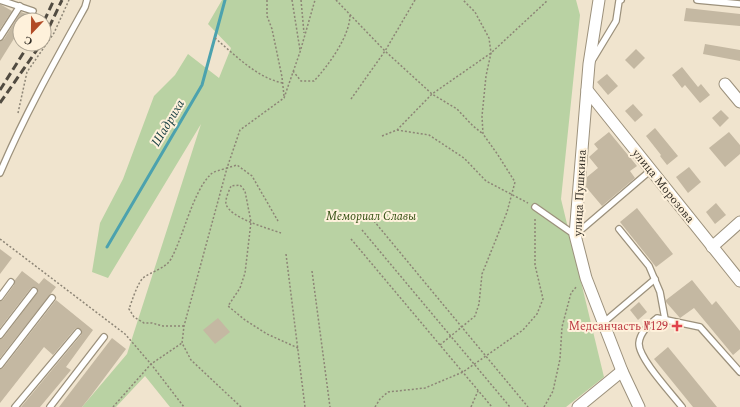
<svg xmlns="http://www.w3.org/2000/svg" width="740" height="407" viewBox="0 0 740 407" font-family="Spectral,serif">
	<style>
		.green { fill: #b9d2a3 }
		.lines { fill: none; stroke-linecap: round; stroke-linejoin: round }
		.stream { stroke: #4ca2ae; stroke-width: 3 }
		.building { fill: #c4b8a2 }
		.lane-casing { stroke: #9c917c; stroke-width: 8 }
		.street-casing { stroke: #9c917c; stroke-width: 13 }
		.path { stroke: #8d8576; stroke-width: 1.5; stroke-dasharray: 2 2; stroke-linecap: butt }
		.lane { stroke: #fff; stroke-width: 5.5 }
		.street { stroke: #fff; stroke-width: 11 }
		.rail { stroke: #514b41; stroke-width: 3; stroke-dasharray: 8 4; stroke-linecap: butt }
		.health-dot { fill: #e0444e; stroke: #fef1db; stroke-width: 1.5 }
		.labels { text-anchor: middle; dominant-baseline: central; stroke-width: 4; stroke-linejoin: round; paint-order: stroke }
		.street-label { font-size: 12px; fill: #322d25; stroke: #fef1db }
		.park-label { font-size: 12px; font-style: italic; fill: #324d10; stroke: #fef1db }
		.health-label { font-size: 12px; fill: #be3a42; stroke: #fef1db; text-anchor: end }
		.water-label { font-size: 13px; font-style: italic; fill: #113a3f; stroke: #fef1db }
	</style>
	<rect width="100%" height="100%" fill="#f0e4ce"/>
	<path class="green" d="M222 0H576L580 15 561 199 604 377 566 407H170L145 376 116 407H82L127 354 201 124 108 278 92 272 100 223 123 179 154 96 175 75 188 54 219 78 231 48 208 24Z"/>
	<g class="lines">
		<path class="stream" d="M107 247 202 85 225 0"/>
	</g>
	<g class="building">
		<path d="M0 4 12 11 0 29Z"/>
		<path d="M686 8 740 14V26L684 21Z"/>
		<path d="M21 12 29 15 26 20H20V29L0 61V41L4 39Z"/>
		<path d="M705 44 740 50V61L703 54Z"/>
		<path d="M636 49 645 58 634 69 625 60Z"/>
		<path d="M682 67 698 87 701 84 710 95 700 103 685 85 682 88 672 75Z"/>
		<path d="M607 74 618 86 608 95 597 82Z"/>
		<path d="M633 104 643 115 635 122 625 111Z"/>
		<path d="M721 110 729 118 720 127 712 118Z"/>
		<path d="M655 128 678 156 667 165 660 156 661 155 646 136Z"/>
		<path d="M609 132 637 166 630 171 635 178 602 206 586 187 587 177 598 168 589 157 598 149 594 144Z"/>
		<path d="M729 132 740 145V154L725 167 709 148Z"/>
		<path d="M689 167 701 182 688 193 676 177Z"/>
		<path d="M716 203 726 215 715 224 706 212Z"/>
		<path d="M637 208 673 254 656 267 620 222Z"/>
		<path d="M0 249 12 258 0 274Z"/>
		<path d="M22 271 39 284 44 278 56 287 0 358V339L3 338 38 292 36 287 31 288 0 328V301L3 300 14 285 15 280Z"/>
		<path d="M692 280 712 305 716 301 740 331V349L733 355 694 308 680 318 666 302V300Z"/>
		<path d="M56 300 93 330 66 367 71 370 40 407H21L81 335 82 331 80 329 77 328 75 329 53 355 44 347 0 403V369L3 368Z"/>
		<path d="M639 302 647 312 638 320 630 310Z"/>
		<path d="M218 318 230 332 215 344 203 330Z"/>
		<path d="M112 338 126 349 90 397 82 407H59Z"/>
		<path d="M668 347 717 407H693L654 359Z"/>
	</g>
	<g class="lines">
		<defs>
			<g id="lane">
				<path d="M0 0 33 11"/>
				<path d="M697 0 740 4"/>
				<path d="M0 37 20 6"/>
				<path d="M593 59 616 21 619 1 621 0"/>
				<path d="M0 173C24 116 55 61 85 7L87 0"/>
				<path d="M535 207 575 235 651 170"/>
				<path d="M619 229 649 266 660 292 665 319"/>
				<path d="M0 297 11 282"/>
				<path d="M603 323 655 279"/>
				<path d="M0 335 34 291"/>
				<path d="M0 365 52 298"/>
				<path d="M15 407 78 332"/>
				<path d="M50 407 104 337"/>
				<path d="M682 407C672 394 638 358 639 343 640 332 649 325 657 318L700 327 740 372"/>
			</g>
			<g id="street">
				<path d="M599 0 589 64 575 235 586 278 622 371 639 407"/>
				<path d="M725 84 740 102"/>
				<path d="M587 90 740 281"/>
				<path d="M712 247 740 222"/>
				<path d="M578 407 622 371"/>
			</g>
		</defs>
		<use href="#lane" class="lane-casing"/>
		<use href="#street" class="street-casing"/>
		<g class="path">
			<path d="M267 0V16L272 29 282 77 284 96"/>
			<path d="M292 0 300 50"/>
			<path d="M301 0 304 33"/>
			<path d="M336 0 385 51 432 94 457 109 473 126 483 134"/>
			<path d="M215 38C235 55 257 78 283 83"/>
			<path d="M293 71 301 81H314C328 66 350 36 350 15"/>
			<path d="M351 99 385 51 415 0"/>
			<path d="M18 113 27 72 54 33 69 0"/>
			<path d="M397 130 429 135 464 158 486 181 528 203"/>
			<path d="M382 136 397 130 432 94 491 53 548 0"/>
			<path d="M374 221 528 407"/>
			<path d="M362 230 510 407"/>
			<path d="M281 233C267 228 230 218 226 204 225 199 229 191 231 186L240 185 245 191 251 222 245 273 240 288 228 306 245 320 267 334 298 348"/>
			<path d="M0 239 125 334 151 364 184 407"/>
			<path d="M351 239 492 407"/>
			<path d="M286 254 305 407"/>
			<path d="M312 271 330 407"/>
			<path d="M184 326H163L152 323H144L134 317 129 309C132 301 137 284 143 278 152 271 165 269 171 259 184 235 192 194 210 175 213 171 222 170 227 168L240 130 284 98 300 52 315 0"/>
			<path d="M440 345 475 316 479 304 482 274 507 212 515 182 498 155 483 134 482 116 486 76 491 53 489 38 475 12 463 0"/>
			<path d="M113 407 151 364 182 343"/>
			<path d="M241 407 191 360 182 343 184 326 227 168 237 165 252 176 278 221"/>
			<path d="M375 407 380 399 388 392 425 388 463 372 523 330 537 314 543 299 535 265V217"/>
			<path d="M471 407 478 391"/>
			<path d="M544 407 553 391 560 359 562 327 571 293 577 286"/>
		</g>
		<use href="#lane" class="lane"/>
		<use href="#street" class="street"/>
		<g class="rail">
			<path d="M44 21 54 0"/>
			<path d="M44 38 62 0"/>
			<path d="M0 90 29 44"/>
			<path d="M0 103 41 44"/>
		</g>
	</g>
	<path class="health-dot" d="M675 320h4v4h4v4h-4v4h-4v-4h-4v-4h4z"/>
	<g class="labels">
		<g class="street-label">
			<text transform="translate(663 186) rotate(51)">улица Морозова</text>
			<text transform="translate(580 193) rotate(-87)">улица Пушкина</text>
		</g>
		<g class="park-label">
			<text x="371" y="216">Мемориал Славы</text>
		</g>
		<g class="health-label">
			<text x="668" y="326">Медсанчасть №129</text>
		</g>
		<g class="water-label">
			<text transform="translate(168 123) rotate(-59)">Шадриха</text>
		</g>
	</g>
	<g transform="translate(32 32) rotate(202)"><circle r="19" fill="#fef1db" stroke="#aca392"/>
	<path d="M0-3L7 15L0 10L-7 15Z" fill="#b24b26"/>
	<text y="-6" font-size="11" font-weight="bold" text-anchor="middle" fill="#322d25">С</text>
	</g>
</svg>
